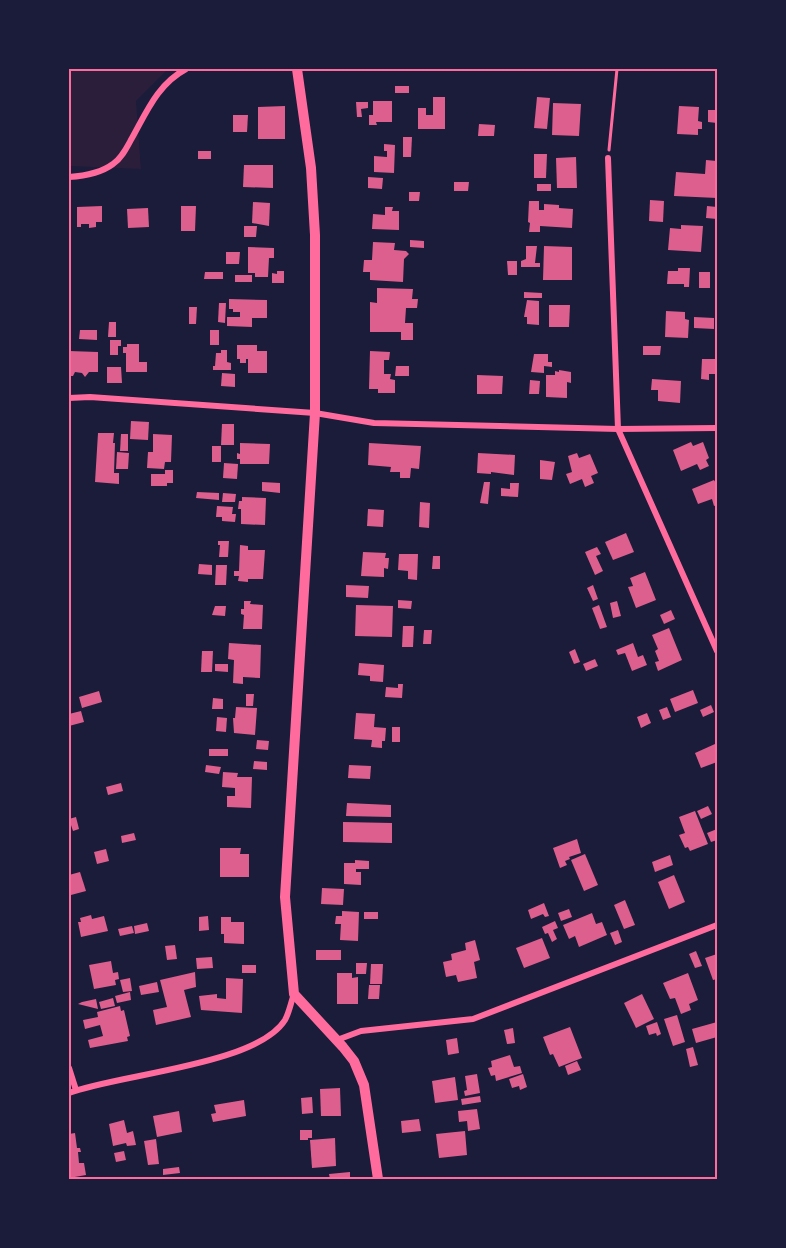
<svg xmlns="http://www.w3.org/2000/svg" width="786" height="1248" viewBox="0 0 786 1248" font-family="Arial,sans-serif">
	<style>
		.green { fill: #2a1e3b }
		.building { fill: #dd5f8e }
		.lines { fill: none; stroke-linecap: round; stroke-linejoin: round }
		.path { stroke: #ff6b9d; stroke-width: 3 }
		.minor { stroke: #ff6b9d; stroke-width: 6 }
		.tertiary { stroke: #ff6b9d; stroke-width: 10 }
		.neatline { fill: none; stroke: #ff6b9d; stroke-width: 2 }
	</style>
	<rect width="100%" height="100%" fill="#1b1b3a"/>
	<path class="green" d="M69 69H168L136 101 141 169 69 166Z"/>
	<g class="building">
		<rect x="395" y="86" width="14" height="7"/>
		<path d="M433 97H445V129H418V108H426V115H433Z"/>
		<path d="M537 97 550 98 547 129 534 128Z"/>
		<path d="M373 101H392V122H376L377 125H369V115H373Z"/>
		<path d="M356 102H368V108L361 109 362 117H357Z"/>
		<path d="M553 103 581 104 579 136 552 135Z"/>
		<path d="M285 106V139H258V107Z"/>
		<path d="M679 106 699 107 698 121 702 122V129H698V135L677 134Z"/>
		<path d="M708 110H717V123L708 122Z"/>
		<path d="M233 115H248L247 132H233Z"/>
		<path d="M479 124 495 125 494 136H478Z"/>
		<path d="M403 137H412L411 157H403Z"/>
		<path d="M384 144 395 145 394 173 374 172V156L387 157V151H384Z"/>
		<rect x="198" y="151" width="13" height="8"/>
		<path d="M534 154H547L546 178H534Z"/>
		<path d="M576 157 577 188H557L556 158Z"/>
		<path d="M706 160 717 161V198L674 196 676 172 705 174Z"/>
		<path d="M244 165H273V188L243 187Z"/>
		<path d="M368 177 383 178 382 189 368 188Z"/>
		<path d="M454 182H469L468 191H454Z"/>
		<rect x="537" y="184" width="14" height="7"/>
		<path d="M409 192H420L419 201H409Z"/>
		<path d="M650 200 664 201 663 222 649 221Z"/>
		<path d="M529 201H539V210H544V204L559 205V208L573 209 572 228 540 226V232H529L530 223 528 222Z"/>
		<path d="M253 202 270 203 269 226 252 223Z"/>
		<path d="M102 206V222H96V227L89 228V224H81V227H77V207Z"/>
		<path d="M181 206H196L195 231H181Z"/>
		<path d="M707 206 717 207V219L706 218Z"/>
		<path d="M385 207H393L392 211H399V230L372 229 373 214 385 215Z"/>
		<path d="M148 208 149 227 128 228 127 209Z"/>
		<path d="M681 225 703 226 701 252 668 250 670 228 681 229Z"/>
		<path d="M244 226H257L256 237H244Z"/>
		<path d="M410 240 424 241V248L410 247Z"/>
		<path d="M373 242 395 243 394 250 406 251 409 254 404 259 403 282 370 280V272H363L364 260H372Z"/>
		<path d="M526 246H537L535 263H540V267H521V261L526 259Z"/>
		<path d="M544 246 572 247V280H543Z"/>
		<path d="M248 247 274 248V258H269L268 277H255V273H248Z"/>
		<path d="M226 252H240L239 264H226Z"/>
		<path d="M507 261H517V275H508Z"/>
		<path d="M678 268H690L689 287H684V284H667L668 271H678Z"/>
		<path d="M277 271H284V283H272V273L277 274Z"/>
		<path d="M205 272H223V279H204Z"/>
		<rect x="699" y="272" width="11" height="16"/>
		<rect x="235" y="275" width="17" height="7"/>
		<path d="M377 288 413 289 412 299H418L417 308H406L405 323H413V340H401V332H370V302L377 303Z"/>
		<path d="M524 292 542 293V298H524Z"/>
		<path d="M229 299 267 300V318H252V327L227 326V317H240V312H233V309H229Z"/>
		<path d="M527 300 539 301V325L527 324V317H524Z"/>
		<path d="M219 303H226L225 323 218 322Z"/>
		<path d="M549 305H570L569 327H549Z"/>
		<path d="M189 307H197L196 324H189Z"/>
		<path d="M666 311 685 312V319L689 320 688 338 665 337Z"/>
		<path d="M694 317 714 318V329L694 328Z"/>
		<path d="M109 322H116V337H108Z"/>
		<path d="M80 330H97V340L79 339Z"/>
		<rect x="210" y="330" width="9" height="15"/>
		<path d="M110 340H121V346H118V355H110Z"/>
		<path d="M127 344H139V362H147V372H126V353H123V347H127Z"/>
		<path d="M237 345H257V351H267V373H248V359H246V363H240V359H237Z"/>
		<path d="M643 346H661L660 355H643Z"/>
		<path d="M221 350H227V362L231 363V370H213V366H215L216 353H221Z"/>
		<path d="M69 351 98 352V372H89L85 377 82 373 75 372 73 376H69Z"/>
		<path d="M370 351 390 352 389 360H384V374H391L390 379 395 380V393H378V389H369Z"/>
		<path d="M534 354H548V362H552V367L544 366V373L531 372Z"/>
		<path d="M702 359H717V374H709V380L701 379Z"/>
		<path d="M396 366H409V376H395Z"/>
		<path d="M107 367H121L122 383H107Z"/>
		<path d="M559 370 571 372V383L567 382V398L546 397V375H555V371L559 372Z"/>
		<path d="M222 373 235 374V387L221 386Z"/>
		<path d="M477 375 503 376 502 394H477Z"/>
		<path d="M652 379 681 381 680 403 658 401V390H651Z"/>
		<path d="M530 380 540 381 539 394H529Z"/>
		<path d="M131 421 149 422 148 440 130 439Z"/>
		<path d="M222 424H234V445H221Z"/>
		<path d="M98 433H114L113 443H115L114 473H119V484L95 482Z"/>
		<path d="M121 434H128V451H120Z"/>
		<path d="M153 434 172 435 171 462H165L164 469 147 468 148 452H153Z"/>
		<path d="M691 442 693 446 703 442 709 458 706 460 709 466 700 470 697 464 681 471 673 450Z"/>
		<path d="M240 443 270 444 269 464H240V459H237V453L240 454Z"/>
		<path d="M369 443 421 446 419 469 411 468 410 478H400V472H390L391 467 368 465Z"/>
		<rect x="212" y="446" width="9" height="16"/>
		<path d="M117 452 129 453 128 469H116Z"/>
		<path d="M478 453 515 455 514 475 491 472V474L477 473Z"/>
		<path d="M577 453 579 458 590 454 598 473 591 476 594 483 585 487 582 479 570 484 566 474 572 472 568 456Z"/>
		<path d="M540 460 555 462 552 480 540 479Z"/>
		<path d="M224 463 238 464 237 479 223 478Z"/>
		<path d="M165 470H173V483H167V486H151V474H165Z"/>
		<path d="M714 480 717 485V505L714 506 712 499 698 504 692 489Z"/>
		<path d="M262 482 280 483V493L262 491Z"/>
		<path d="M484 482H490L488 504 480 503Z"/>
		<path d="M510 483H519L518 497 501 496V488L510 489Z"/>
		<path d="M197 492 219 493V500L196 498Z"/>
		<path d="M223 493 236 494 235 502H222Z"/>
		<path d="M242 497 266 498 265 525 241 524V509H238L239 501H242Z"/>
		<path d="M420 502 430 503 429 528 419 527Z"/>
		<path d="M217 506 233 507 232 514H236L235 522 222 521V517H216Z"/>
		<path d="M368 509 384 510 383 527 367 526Z"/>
		<path d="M626 533 634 552 613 560 605 542Z"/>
		<path d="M218 541H229L228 557H219L220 545H218Z"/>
		<path d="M240 545 248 546V550H265L263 579H248V582L238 581 239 576H234V571H239Z"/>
		<path d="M597 547 601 554 596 556 603 571 595 575 585 552Z"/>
		<path d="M363 552 386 553 385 558H389L388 569 384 568V577L361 576Z"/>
		<path d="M399 554H418L417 580 408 579V571L398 570Z"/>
		<path d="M433 556H440V569H432Z"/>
		<path d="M199 564 212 565V575L198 574Z"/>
		<path d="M216 565H227L226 585H215Z"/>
		<path d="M645 572 656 600 636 608 628 587 633 586 630 578Z"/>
		<path d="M346 585 369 586 368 598 346 597Z"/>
		<path d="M593 585 598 599 593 601 587 588Z"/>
		<path d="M398 600 412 601 411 609 398 608Z"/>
		<path d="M244 601H251L250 604 263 605 262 629H243L244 615 241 614V609H244Z"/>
		<path d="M617 601 621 616 613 618 610 603Z"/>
		<path d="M356 605 393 606 392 637 355 636Z"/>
		<path d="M599 605 607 627 600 629 592 608Z"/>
		<path d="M215 606H226L225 616 212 615Z"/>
		<path d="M671 610 675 619 664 624 660 615Z"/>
		<path d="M403 626H414L413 647H402Z"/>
		<path d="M669 628 682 660 658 671 655 662 659 661 655 651 658 649 652 635Z"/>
		<path d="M424 630H432L431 644H423Z"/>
		<path d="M229 643 261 645 260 678 243 677V684L233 683 234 660 228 659Z"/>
		<path d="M633 643 638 657 643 655 647 665 632 671 625 653 618 655 616 650Z"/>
		<path d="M575 649 580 662 574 664 569 652Z"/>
		<path d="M202 651H213L212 672H201Z"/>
		<path d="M595 659 598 666 586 671 583 664Z"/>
		<path d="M359 663 384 665 383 682 370 681V676L358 675Z"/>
		<path d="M215 664H228V672L215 671Z"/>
		<path d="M398 684H403L402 698 385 697 386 687 398 688Z"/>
		<path d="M693 690 698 703 675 712 670 699Z"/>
		<path d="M99 691 102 702 82 708 79 697Z"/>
		<path d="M246 694H254L253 706H246Z"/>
		<path d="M213 698 223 699V709H212Z"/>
		<path d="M711 705 714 712 703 717 700 710Z"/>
		<path d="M236 707 257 708 255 735 234 733 233 718H235Z"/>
		<path d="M667 707 671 717 663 720 659 710Z"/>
		<path d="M81 711 84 722 69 726V714Z"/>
		<path d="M356 713 375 714 374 727 386 728 385 741H382V748L371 747 372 740 354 739Z"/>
		<path d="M647 713 651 723 641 728 637 717Z"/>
		<path d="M217 717 227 718 226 732 216 731Z"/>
		<rect x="392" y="727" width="8" height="15"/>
		<path d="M257 740 269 741 268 750 256 749Z"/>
		<path d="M715 744 717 762 701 768 695 753Z"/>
		<rect x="209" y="749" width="19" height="7"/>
		<path d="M254 761 267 762V770L253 769Z"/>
		<path d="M206 765 221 767 219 774 205 772Z"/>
		<path d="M349 765 371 766 370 779 348 778Z"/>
		<path d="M223 772 238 773 237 777H252L251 808 227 807V796H235V788L222 787Z"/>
		<path d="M121 783 123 791 108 795 106 787Z"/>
		<path d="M347 803 391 805V817L346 816Z"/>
		<path d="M708 806 712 814 701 819 697 811Z"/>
		<path d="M695 811 708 844 690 851 688 847 685 848 679 835 685 833 679 817Z"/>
		<path d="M76 817 79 829 73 831 69 819Z"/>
		<path d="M343 822 392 823V843L343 842Z"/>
		<path d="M717 829V840L711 842 707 833Z"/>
		<path d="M134 833 136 840 122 843 121 836Z"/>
		<path d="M577 839 581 853 569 857 570 859 565 861 567 865 560 868 553 848Z"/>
		<path d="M220 848H241L240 854H249V877H220Z"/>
		<path d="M106 849 109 861 97 864 94 852Z"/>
		<path d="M585 854 598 885 584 891 571 860Z"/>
		<path d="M670 855 673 865 655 872 652 862Z"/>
		<path d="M355 860 369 861V869H356V872H361V885L344 884V863H355Z"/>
		<path d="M80 872 86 891 71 895 69 875Z"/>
		<path d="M674 875 685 902 669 909 658 882Z"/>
		<path d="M322 888 344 889 343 905 321 904Z"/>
		<path d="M625 900 635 925 624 929 614 905Z"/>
		<path d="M544 903 549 916 545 917 543 914 531 919 528 910Z"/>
		<path d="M569 909 572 917 561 921 558 913Z"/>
		<path d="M342 911 359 912 358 941 340 940 341 924H335L336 916H342Z"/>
		<rect x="364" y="912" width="14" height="7"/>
		<path d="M592 913 596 924 602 922 607 935 579 947 575 936 569 939 563 925Z"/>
		<path d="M91 915 92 919 104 916 108 931 81 937 78 922H81L80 918Z"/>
		<path d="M208 916 209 930 199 931V917Z"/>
		<path d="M221 917H231V922H244V944L224 943V934H221Z"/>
		<path d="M555 921 558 928 553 930 557 939 552 942 548 933 545 934 542 927Z"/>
		<path d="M147 923 149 931 135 934 134 926Z"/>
		<path d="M132 926 134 933 120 936 118 929Z"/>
		<path d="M618 930 622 942 615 945 610 933Z"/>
		<path d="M542 938 550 958 524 968 516 948Z"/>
		<path d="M475 940 480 960 474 962 477 978 458 982 456 975 446 977 443 962 452 960 451 954 466 950 465 943Z"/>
		<path d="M175 945 177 959 167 960 165 946Z"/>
		<rect x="316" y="950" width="25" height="10"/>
		<path d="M696 951 702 966 695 968 689 954Z"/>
		<path d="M717 954V979L713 980 705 958Z"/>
		<path d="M212 957 213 968 197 969 196 958Z"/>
		<path d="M111 961 113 973 118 972 119 979 115 980 116 985 94 989 89 965Z"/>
		<path d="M356 963H367L366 974H356Z"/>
		<path d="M371 964H383L382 984H370Z"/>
		<rect x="242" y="965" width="14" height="8"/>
		<path d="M195 972 196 987 184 990 191 1017 156 1025 153 1010 167 1007 160 980Z"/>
		<path d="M337 973H352V978L358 977V1004H337Z"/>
		<path d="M688 973 698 1000 689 1004 691 1010 681 1014 675 998 670 999 663 983Z"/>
		<path d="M130 978 132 991 123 992 120 980Z"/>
		<path d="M226 978 243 979 242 1013 201 1010 199 996 217 994V998L226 999Z"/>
		<path d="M157 982 159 992 141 995 139 986Z"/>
		<path d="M369 985H380L379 999H368Z"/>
		<path d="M130 992 131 1000 117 1003 115 996Z"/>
		<path d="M642 994 654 1019 636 1028 624 1003Z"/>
		<path d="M113 998 115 1006 101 1009 99 1002Z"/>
		<path d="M96 999 98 1009 78 1004 82 1002Z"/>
		<path d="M120 1006 121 1011 124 1010 130 1036 127 1037 128 1041 90 1048 88 1040 103 1036 100 1025 85 1029 83 1020 98 1017 97 1012Z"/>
		<path d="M677 1015 685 1042 673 1046 664 1019Z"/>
		<path d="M657 1022 661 1034 657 1036 656 1033 649 1035 646 1026Z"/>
		<path d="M717 1022V1037L696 1043 692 1029Z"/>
		<path d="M570 1027 582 1058 559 1067 553 1054 550 1055 543 1037Z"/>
		<path d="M513 1028 515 1043 507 1044 504 1030Z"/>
		<path d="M457 1038 459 1053 448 1055 446 1040Z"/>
		<path d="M693 1047 698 1065 690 1067 686 1049Z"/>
		<path d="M510 1055 514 1067 520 1066 522 1073 496 1081 495 1075 491 1076 488 1068 492 1067 491 1061Z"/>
		<path d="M577 1061 581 1070 568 1075 565 1066Z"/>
		<path d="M477 1074 480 1093 465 1096 464 1091 467 1090 465 1076Z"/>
		<path d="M523 1074 527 1087 520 1090 519 1086 512 1088 509 1079Z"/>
		<path d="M455 1077 458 1100 435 1103 432 1081Z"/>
		<path d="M340 1088 341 1116H321L320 1089Z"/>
		<path d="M480 1096 481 1102 462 1105 461 1099Z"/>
		<path d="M312 1097 313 1113 302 1114 301 1098Z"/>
		<path d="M244 1100 246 1116 213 1122 211 1114 216 1113 214 1105Z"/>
		<path d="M477 1109 480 1129 468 1131 467 1121 459 1122 458 1111Z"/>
		<path d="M179 1111 182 1132 157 1137 153 1116Z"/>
		<path d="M419 1119 421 1131 402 1133 401 1121Z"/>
		<path d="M124 1120 127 1133 133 1131 136 1145 127 1146 126 1143 113 1146 109 1124Z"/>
		<path d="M300 1130H312V1138H308V1140H300Z"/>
		<path d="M465 1131 467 1155 439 1158 436 1134Z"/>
		<path d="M75 1133 77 1148H80L81 1152H78L79 1163H84L86 1175 69 1178V1134Z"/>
		<path d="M335 1138 336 1166 312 1168 310 1140Z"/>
		<path d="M156 1139 159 1164 148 1165 144 1141Z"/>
		<path d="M124 1151 126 1160 116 1162 114 1153Z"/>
		<path d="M179 1167 180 1173 163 1175V1169Z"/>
		<path d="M350 1172V1179H330L329 1174Z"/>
	</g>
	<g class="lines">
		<path class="path" d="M609 150 617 69"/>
		<g class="minor">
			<path d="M608 158 618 429 717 651"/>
			<path d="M69 177C84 176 101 173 113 164 122 158 127 147 132 138 147 111 158 84 186 69"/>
			<path d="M69 398 90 397 315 413 374 423 618 429 717 428"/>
			<path d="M337 1040 361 1031 473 1019 717 925"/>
			<path d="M69 1068 76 1090"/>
			<path d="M69 1093C120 1074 257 1065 285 1020 289 1013 291 1002 294 994"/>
		</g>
		<path class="tertiary" d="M297 69 311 168 315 235V413L285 897 294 994 343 1047 354 1061 364 1085 378 1179"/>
	</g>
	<rect width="786" height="1248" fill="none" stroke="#1b1b3a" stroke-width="141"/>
	<rect x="70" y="70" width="646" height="1108" class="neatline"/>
</svg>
